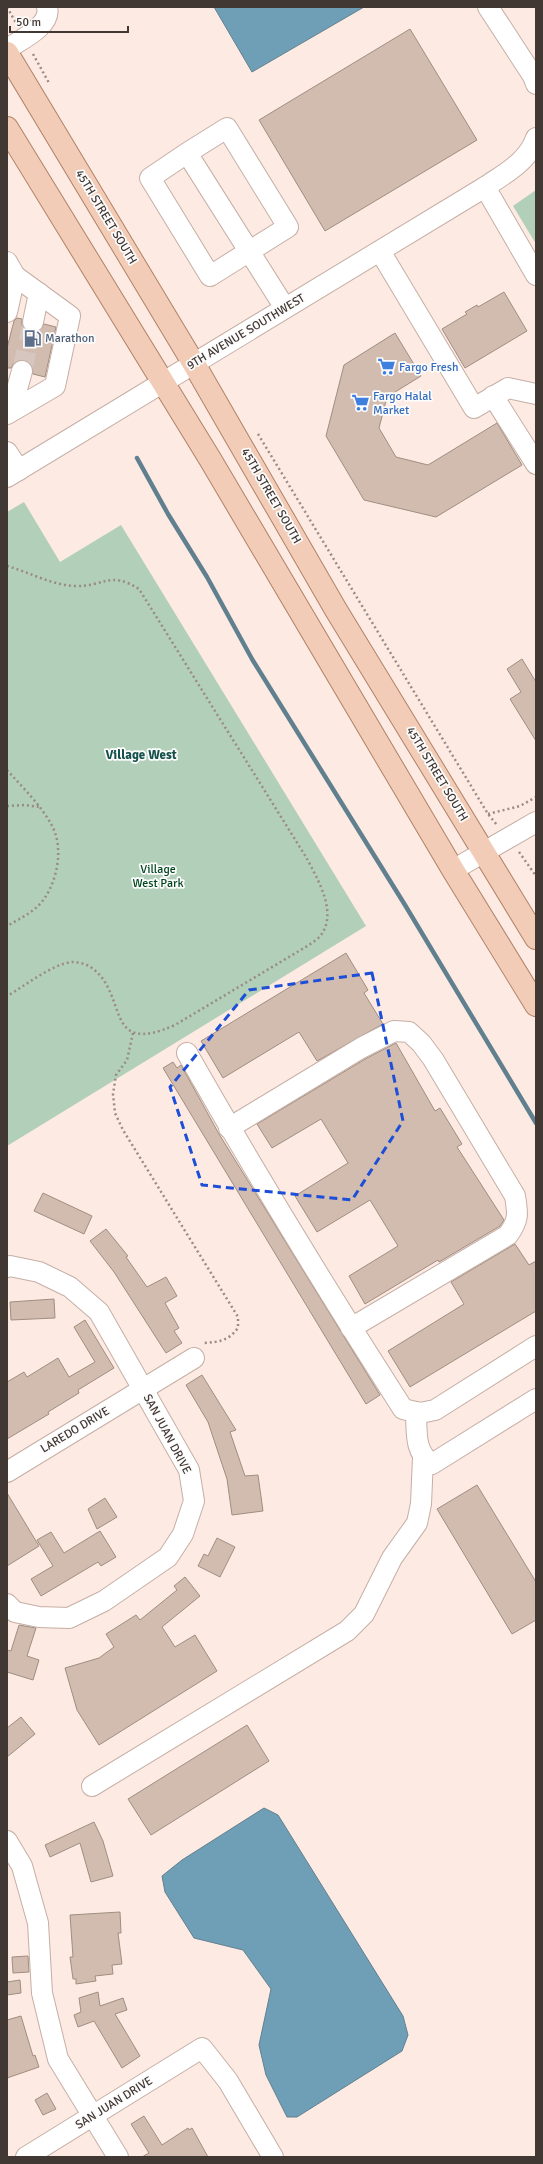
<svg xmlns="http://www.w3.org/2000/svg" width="543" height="2164" viewBox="0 0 543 2164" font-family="Signika,sans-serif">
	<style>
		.green { fill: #b2cfb9 }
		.water { fill: #6f9fb6; stroke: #61808f }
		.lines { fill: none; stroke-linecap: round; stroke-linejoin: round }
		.stream { stroke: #61808f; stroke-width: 4.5 }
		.building { fill: #d1bcaf; stroke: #a18e81 }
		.minor-tunnel { stroke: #d7c6bf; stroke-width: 20; stroke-dasharray: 20 10; stroke-linecap: butt }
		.minor-casing { stroke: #c5afa5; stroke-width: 22 }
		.major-casing { stroke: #af8268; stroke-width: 24 }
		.path { stroke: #998b85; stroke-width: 2.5; stroke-dasharray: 2 3; stroke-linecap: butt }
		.minor { stroke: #fff; stroke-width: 20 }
		.major { stroke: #f2ccb6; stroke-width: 22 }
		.marked { fill: none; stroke: #1d4ed8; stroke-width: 3; stroke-dasharray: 8 5; stroke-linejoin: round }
		.labels { text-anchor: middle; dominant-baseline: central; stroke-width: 3.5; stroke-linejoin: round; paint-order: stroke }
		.street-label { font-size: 12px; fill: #413733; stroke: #fcfcfc }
		.service-label { font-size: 12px; fill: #4e5e75; stroke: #fcfcfc; text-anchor: start }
		.shop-label { font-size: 12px; fill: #366cbe; stroke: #fcfcfc; text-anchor: start }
		.park-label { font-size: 12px; fill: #00451e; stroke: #fcfcfc }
		.neighbourhood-label { font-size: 13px; font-weight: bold; fill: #16514c; stroke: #fcfcfc }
	</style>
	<rect width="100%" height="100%" fill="#fdeae2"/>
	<g class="green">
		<path d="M536 190V244L513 206Z"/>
		<path d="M24 502 60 562 121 525 366 926 7 1146V512Z"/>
	</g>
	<g class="water">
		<path d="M214 7H364L252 72Z"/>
		<path d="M264 1808 278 1815 403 2016 408 2035 402 2051 297 2117H287L266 2075 259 2045 271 1989 243 1950 194 1938 165 1892 162 1876 182 1860Z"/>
	</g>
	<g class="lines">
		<path class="stream" d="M137 458 168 514 207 577 252 659 405 905 536 1123"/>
	</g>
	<g class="building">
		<path d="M410 29 477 140 325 231 259 120Z"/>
		<path d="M504 292 527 331 465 368 442 329 467 314 465 312 477 305 478 307Z"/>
		<path d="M17 318 22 319V326L30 333H37L44 324 56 327 45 377 33 374 30 363 25 360 14 363 11 368H7V348L14 321Z"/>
		<path d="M395 333 421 376 387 397 379 428 396 457 428 465 497 423 522 465 436 517 364 500 326 436 344 365Z"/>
		<path d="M522 659 536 682V741L510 699 521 692 507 669Z"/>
		<path d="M346 953 368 990 364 993 383 1024 317 1061 299 1032 223 1078 201 1041Z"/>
		<path d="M396 1043 435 1111 440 1108 462 1144 457 1147 504 1220 500 1226 439 1262 438 1260 365 1304 349 1276 398 1246 370 1200 317 1232 295 1196 348 1163 321 1119 272 1148 257 1124 367 1058Z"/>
		<path d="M173 1062 177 1068 181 1065 219 1134 380 1395 366 1404 163 1068Z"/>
		<path d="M43 1193 92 1216 84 1234 34 1211Z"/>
		<path d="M106 1229 128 1256 126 1257 147 1287 166 1277 177 1296 165 1303 179 1328 174 1331 182 1343 166 1353 114 1272 90 1241Z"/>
		<path d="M515 1244 529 1265 536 1261V1311L410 1387 388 1351 464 1304 451 1282Z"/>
		<path d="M54 1299 55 1318 11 1320 10 1302Z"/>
		<path d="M85 1320 114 1368 78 1390 79 1393 48 1412 49 1414 7 1439V1382L24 1372 27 1377 58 1358 69 1377 95 1362 74 1327Z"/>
		<path d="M202 1375 236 1430 230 1432 245 1476 258 1475 263 1511 232 1515 227 1479 208 1422 186 1385Z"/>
		<path d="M477 1485 536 1582V1620L512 1634 437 1509Z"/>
		<path d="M7 1493 39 1546 7 1566Z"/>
		<path d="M105 1498 117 1517 97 1529 88 1509Z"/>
		<path d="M100 1531 116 1557 101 1566 98 1562 41 1596 31 1579 53 1566 37 1540 51 1532 64 1553Z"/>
		<path d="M217 1538 235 1547 220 1577 198 1566 204 1554 208 1556Z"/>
		<path d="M185 1577 200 1596 162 1627 175 1647 195 1635 217 1671 99 1745 77 1710 65 1668 99 1658 114 1647 106 1634 136 1615 140 1620 177 1590 174 1586Z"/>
		<path d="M19 1625 36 1628 27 1656 39 1660 33 1680 7 1672V1650L11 1651Z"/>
		<path d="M21 1717 35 1734 7 1757V1728Z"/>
		<path d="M247 1725 269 1761 151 1835 128 1799Z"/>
		<path d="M94 1822 103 1841 113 1876 91 1882 80 1843 50 1857 45 1845Z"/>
		<path d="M120 1912 121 1933H118L122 1964 112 1965 113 1974 95 1976 96 1981 76 1984V1979H73L70 1957H73L70 1915Z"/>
		<path d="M28 1956 29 1972 13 1973 12 1957Z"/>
		<path d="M20 1980 21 1993 7 1995V1982Z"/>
		<path d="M98 1992 100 2006 123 1998 127 2010 115 2014 140 2056 122 2068 94 2021 78 2027 74 2015 81 2012 79 1998Z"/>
		<path d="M21 2016 33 2056 35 2055 39 2067 7 2078V2020Z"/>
		<path d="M47 2093 56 2109 43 2115 35 2100Z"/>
		<path d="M144 2116 162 2145 188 2128 189 2130 192 2128 208 2157H142L149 2153 131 2124Z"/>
	</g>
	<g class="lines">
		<path class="minor-tunnel" d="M22 371 33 322"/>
		<defs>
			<g id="minor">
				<path d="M488 7 533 76 536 84"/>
				<path d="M7 49C20 40 52 26 47 7"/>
				<path d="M187 153 150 178 210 276 288 227 227 128 187 153 285 308"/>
				<path d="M485 187 536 275"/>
				<path d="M380 251 474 408 508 388 536 394"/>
				<path d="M7 262 15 276 7 312"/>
				<path d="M33 322 39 293"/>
				<path d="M493 396 536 464"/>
				<path d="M11 411 22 371"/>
				<path d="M7 414 55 386 70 316 15 276"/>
				<path d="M7 452 19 470"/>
				<path d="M7 477 485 187C504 174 528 162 536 138"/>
				<path d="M453 870 536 822"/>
				<path d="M187 1053C256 1174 328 1292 403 1409L420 1413 435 1410 536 1346"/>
				<path d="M229 1128 361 1048 394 1031 409 1032 421 1043 433 1059 515 1196C518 1214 519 1220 508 1235L351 1328"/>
				<path d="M7 1267 10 1266 39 1272 70 1287 99 1312 189 1470 194 1501 183 1534 168 1557 104 1601 69 1618 39 1617 15 1612 7 1604"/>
				<path d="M416 1412C417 1432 414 1452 432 1464L536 1399"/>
				<path d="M7 1472 194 1358"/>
				<path d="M92 1786 347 1631 364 1614 392 1558 417 1523 421 1504 423 1458"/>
				<path d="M7 1841 22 1866 38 1923 42 1993 58 2059 118 2157"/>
				<path d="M26 2157 202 2048 228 2081 273 2157"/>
			</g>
			<g id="major">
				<path d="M7 53 194 364 336 610 536 938"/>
				<path d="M7 128 210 459 453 870 536 1005"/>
			</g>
		</defs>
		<use href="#minor" class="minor-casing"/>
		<use href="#major" class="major-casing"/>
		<g class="path">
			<path d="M7 7 16 23"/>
			<path d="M33 54 49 83"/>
			<path d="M258 434 488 814 497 825"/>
			<path d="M7 566C29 572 51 585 75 586 104 587 109 570 139 589L306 857C317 878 338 912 321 935 318 939 313 942 309 945L175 1025C103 1057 129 995 92 968 87 964 79 962 72 962 52 964 25 986 7 996"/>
			<path d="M7 770C22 787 40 804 51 824 64 846 58 879 44 899 35 912 19 919 7 926"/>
			<path d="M7 806 25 805 40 807"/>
			<path d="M488 814 520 806 536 797"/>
			<path d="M519 852 536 876"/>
			<path d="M133 1033 127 1060 116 1075 113 1094 115 1113 123 1130 238 1317V1328C228 1341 219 1342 203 1343"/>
		</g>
		<use href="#minor" class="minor"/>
		<use href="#major" class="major"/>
	</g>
	<path class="marked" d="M372 973 403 1121 352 1200 202 1185 170 1087 249 990Z"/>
	<defs>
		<symbol id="fuel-bare" viewBox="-9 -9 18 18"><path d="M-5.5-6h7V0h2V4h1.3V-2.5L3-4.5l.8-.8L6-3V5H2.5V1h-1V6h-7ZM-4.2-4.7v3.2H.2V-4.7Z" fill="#5c6f8a" stroke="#fcfcfc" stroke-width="2.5" paint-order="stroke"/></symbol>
		<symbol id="supermarket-bare" viewBox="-9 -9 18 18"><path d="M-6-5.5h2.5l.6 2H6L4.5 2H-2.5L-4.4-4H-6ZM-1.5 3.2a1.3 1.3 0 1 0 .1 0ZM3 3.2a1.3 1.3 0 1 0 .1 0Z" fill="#3f7fe0" stroke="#fcfcfc" stroke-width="2.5" paint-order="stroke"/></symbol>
	</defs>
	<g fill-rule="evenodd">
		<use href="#fuel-bare" x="20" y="326" width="25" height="25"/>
		<use href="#supermarket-bare" x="374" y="354" width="25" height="25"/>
		<use href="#supermarket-bare" x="348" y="390" width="25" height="25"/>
	</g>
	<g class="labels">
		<g class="street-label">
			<text transform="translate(106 217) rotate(59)">45TH STREET SOUTH</text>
			<text transform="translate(246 332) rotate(-31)">9TH AVENUE SOUTHWEST</text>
			<text transform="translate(271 496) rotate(60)">45TH STREET SOUTH</text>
			<text transform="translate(437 774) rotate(59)">45TH STREET SOUTH</text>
			<text transform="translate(75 1430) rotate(-31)">LAREDO DRIVE</text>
			<text transform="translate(167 1434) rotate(62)">SAN JUAN DRIVE</text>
			<text transform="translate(114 2103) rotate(-32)">SAN JUAN DRIVE</text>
		</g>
		<g class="service-label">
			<text x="45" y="338">Marathon</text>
		</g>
		<g class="shop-label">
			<text x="399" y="367">Fargo Fresh</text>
			<text x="373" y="396">Fargo Halal<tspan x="373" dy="14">Market</tspan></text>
		</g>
		<g class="park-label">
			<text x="158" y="869">Village<tspan x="158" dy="14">West Park</tspan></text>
		</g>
		<g class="neighbourhood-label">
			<text x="141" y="755">Village West</text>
		</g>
	</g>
	<rect width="543" height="2164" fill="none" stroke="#413733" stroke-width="16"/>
	<path d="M10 26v6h118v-6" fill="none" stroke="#413733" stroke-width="2"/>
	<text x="16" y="26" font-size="12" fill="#413733" stroke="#fcfcfc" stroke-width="3" paint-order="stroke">50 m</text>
</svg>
